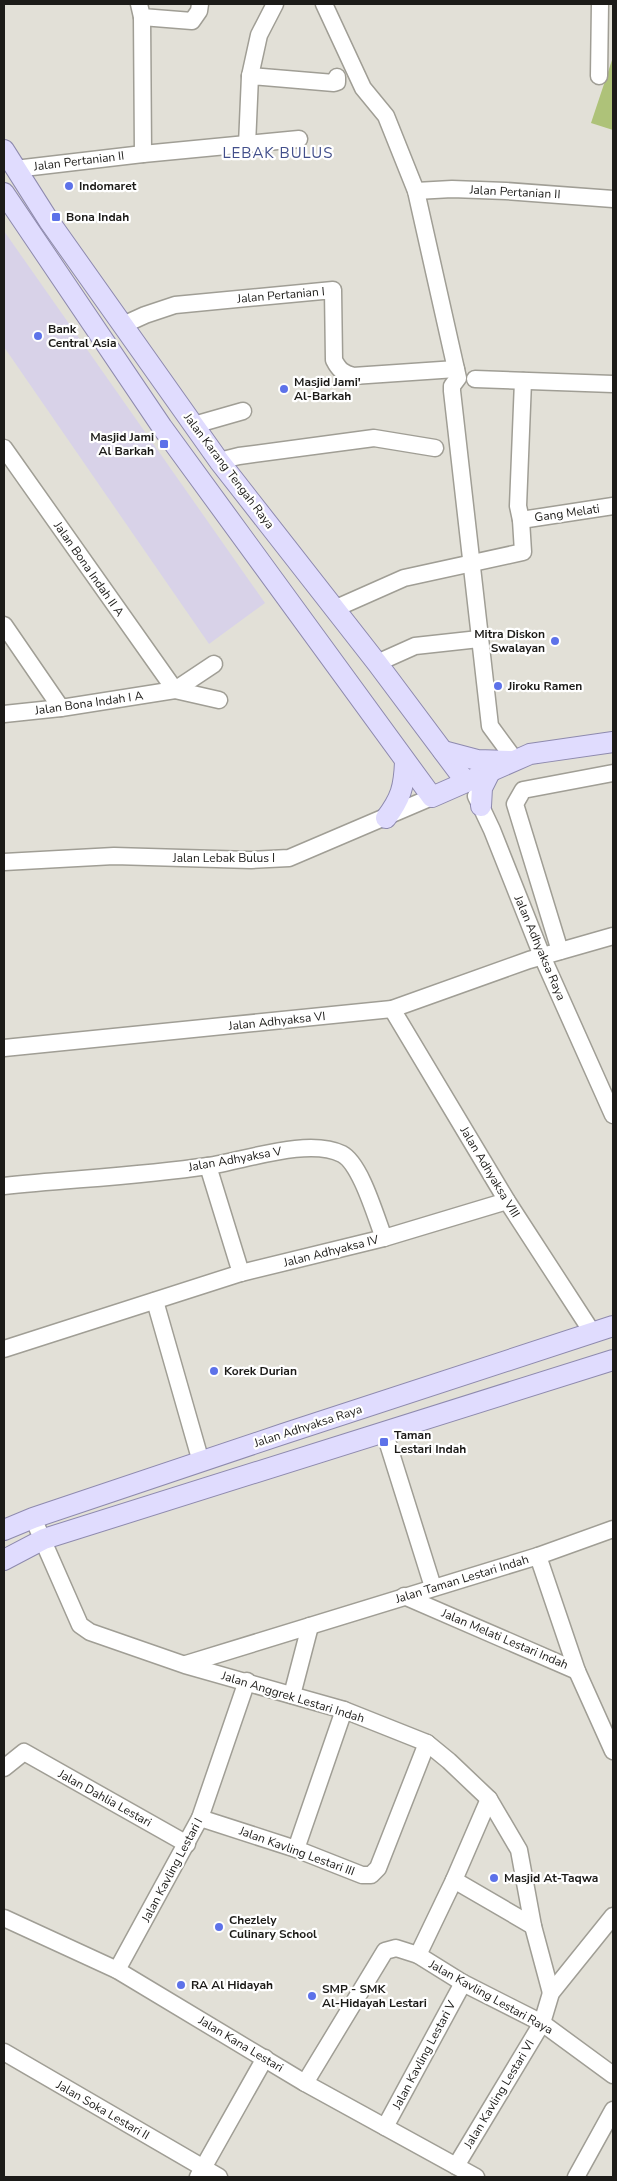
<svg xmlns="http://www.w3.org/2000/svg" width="617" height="2181" viewBox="0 0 617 2181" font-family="'Nunito Sans',sans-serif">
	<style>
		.commercial { fill: #d8d2e8 }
		.green { fill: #aec279 }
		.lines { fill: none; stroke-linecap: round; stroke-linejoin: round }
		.minor-casing { stroke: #a09e95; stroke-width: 19 }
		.major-casing { stroke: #8e8aae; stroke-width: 22 }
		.minor { stroke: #fff; stroke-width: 16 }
		.major { stroke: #e0dcfe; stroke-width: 20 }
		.poi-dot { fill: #5d72e9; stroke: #fff; stroke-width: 2 }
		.labels { text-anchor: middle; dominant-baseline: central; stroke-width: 4.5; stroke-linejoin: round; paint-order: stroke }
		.street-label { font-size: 12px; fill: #1c1b18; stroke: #fff }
		.poi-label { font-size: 12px; font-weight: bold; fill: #1c1b18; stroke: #fff; text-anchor: start }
		.quarter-label { font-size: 15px; letter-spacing: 1px; fill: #424f8b; stroke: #fff }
	</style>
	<rect width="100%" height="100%" fill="#e2e0d7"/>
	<path class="commercial" d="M4 231 265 603 209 644 4 347Z"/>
	<path class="green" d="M612 60 613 61V130L591 123Z"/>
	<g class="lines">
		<defs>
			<g id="minor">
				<path d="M139 4 142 17 192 21 199 11 200 4"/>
				<path d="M324 4 363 88 386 116 416 191 458 378 452 386V391L490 726 515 760"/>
				<path d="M142 17 143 154"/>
				<path d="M250 76 259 35 275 4"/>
				<path d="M599 76 600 4"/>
				<path d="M247 145 250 76 334 83 337 82V77"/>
				<path d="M15 169 143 154 299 139"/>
				<path d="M416 191 452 189 506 191 613 199"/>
				<path d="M123 325 145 315 175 305 333 290 334 360C339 370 343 373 353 376L456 369"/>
				<path d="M475 379 613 384"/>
				<path d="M194 425 243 411"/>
				<path d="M4 448 175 690"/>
				<path d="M219 461 239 456 374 438 435 448"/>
				<path d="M521 520 613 506"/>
				<path d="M334 609 404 578 523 552 521 520 518 506 523 381"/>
				<path d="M4 625 61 708"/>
				<path d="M377 663 415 646 479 639"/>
				<path d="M175 690 214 664"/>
				<path d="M4 714 61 708 175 690 219 700"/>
				<path d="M476 796 492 830 542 956 613 1115"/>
				<path d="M4 862 114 856 251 860 289 858 432 797"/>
				<path d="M560 951 515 804 523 790 613 773"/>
				<path d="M392 1009 507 1201 592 1332"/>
				<path d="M4 1048 392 1009 529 960 613 936"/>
				<path d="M208 1166 241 1273"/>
				<path d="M4 1186C71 1179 141 1176 208 1166 244 1161 308 1137 342 1154 361 1164 376 1218 384 1238"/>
				<path d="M155 1301 201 1462"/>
				<path d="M4 1349 241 1273 384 1238 507 1201"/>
				<path d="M384 1431 433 1587"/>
				<path d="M33 1518 80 1625 90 1632 185 1665 344 1710 427 1743 449 1761 489 1799 519 1850 533 1926 551 1993"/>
				<path d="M538 1556 577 1671 613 1751"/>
				<path d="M404 1596 577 1671"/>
				<path d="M186 1664 538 1556 613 1529"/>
				<path d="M292 1695 310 1626"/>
				<path d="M4 1768 24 1752 187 1844"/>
				<path d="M200 1818 296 1849 362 1875H371L378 1868 427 1743"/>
				<path d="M296 1849 344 1710"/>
				<path d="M454 1880 533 1926"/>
				<path d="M4 1918 117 1970 305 2083 476 2177"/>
				<path d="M418 1955 454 1880 489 1799"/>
				<path d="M117 1970 200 1818 247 1681"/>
				<path d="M4 2052 219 2177"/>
				<path d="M305 2083 385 1951 396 1948 418 1955 463 1983 542 2023 613 2075"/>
				<path d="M385 2127 463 1983"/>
				<path d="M456 2166 542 2023 551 1993 613 1916"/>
				<path d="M198 2177 265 2058"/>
				<path d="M576 2177 613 2110"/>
			</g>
			<g id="major">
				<path d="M4 150 49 221 219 461 377 663 466 782"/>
				<path d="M4 193 162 427 432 797 530 754 613 742"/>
				<path d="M443 751 477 760 510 761"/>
				<path d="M481 806 482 788 490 772"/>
				<path d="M386 818C401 798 404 787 405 762"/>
				<path d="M4 1530 33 1518 283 1434 613 1326"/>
				<path d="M4 1560 44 1539 613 1360"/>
			</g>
		</defs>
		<use href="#minor" class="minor-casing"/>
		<use href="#major" class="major-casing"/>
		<use href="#minor" class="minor"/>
		<use href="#major" class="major"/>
	</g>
	<g class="poi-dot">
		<circle cx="69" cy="186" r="5"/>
		<rect x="51" y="212" width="10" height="10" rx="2.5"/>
		<circle cx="38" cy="336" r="5"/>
		<circle cx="284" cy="389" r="5"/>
		<rect x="159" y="439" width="10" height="10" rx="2.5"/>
		<circle cx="555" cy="641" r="5"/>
		<circle cx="498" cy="686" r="5"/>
		<circle cx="214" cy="1371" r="5"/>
		<rect x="379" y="1437" width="10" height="10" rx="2.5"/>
		<circle cx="494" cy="1878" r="5"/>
		<circle cx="219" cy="1927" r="5"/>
		<circle cx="181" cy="1985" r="5"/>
		<circle cx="312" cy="1996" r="5"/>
	</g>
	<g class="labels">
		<g class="street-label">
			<text transform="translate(79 161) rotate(-7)">Jalan Pertanian II</text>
			<text transform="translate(515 192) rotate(3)">Jalan Pertanian II</text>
			<text transform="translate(281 295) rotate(-5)">Jalan Pertanian I</text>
			<text transform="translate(229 471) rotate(53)">Jalan Karang Tengah Raya</text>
			<text transform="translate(567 513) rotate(-8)">Gang Melati</text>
			<text transform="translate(89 569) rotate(55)">Jalan Bona Indah II A</text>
			<text transform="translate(89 703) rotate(-8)">Jalan Bona Indah I A</text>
			<text x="224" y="858">Jalan Lebak Bulus I</text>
			<text transform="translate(540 948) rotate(67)">Jalan Adhyaksa Raya</text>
			<text transform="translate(277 1021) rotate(-6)">Jalan Adhyaksa VI</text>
			<text transform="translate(235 1159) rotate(-10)">Jalan Adhyaksa V</text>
			<text transform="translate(490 1172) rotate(59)">Jalan Adhyaksa VIII</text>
			<text transform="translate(331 1251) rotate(-14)">Jalan Adhyaksa IV</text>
			<text transform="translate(308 1426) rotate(-18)">Jalan Adhyaksa Raya</text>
			<text transform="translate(462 1579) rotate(-17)">Jalan Taman Lestari Indah</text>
			<text transform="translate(505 1639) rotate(23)">Jalan Melati Lestari Indah</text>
			<text transform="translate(293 1697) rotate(17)">Jalan Anggrek Lestari Indah</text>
			<text transform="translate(105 1798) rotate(29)">Jalan Dahlia Lestari</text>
			<text transform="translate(297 1851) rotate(20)">Jalan Kavling Lestari III</text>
			<text transform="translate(172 1870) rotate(-62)">Jalan Kavling Lestari I</text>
			<text transform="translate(491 1997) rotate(29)">Jalan Kavling Lestari Raya</text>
			<text transform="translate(241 2044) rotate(31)">Jalan Kana Lestari</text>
			<text transform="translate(424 2055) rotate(-62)">Jalan Kavling Lestari V</text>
			<text transform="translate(499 2094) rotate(-59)">Jalan Kavling Lestari VI</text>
			<text transform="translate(103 2110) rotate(30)">Jalan Soka Lestari II</text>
		</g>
		<g class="poi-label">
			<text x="79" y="186">Indomaret</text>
			<text x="66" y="217">Bona Indah</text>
			<text x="48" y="329">Bank<tspan x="48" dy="14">Central Asia</tspan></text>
			<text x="294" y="382">Masjid Jami'<tspan x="294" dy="14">Al-Barkah</tspan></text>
			<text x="154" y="437" text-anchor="end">Masjid Jami<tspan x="154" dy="14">Al Barkah</tspan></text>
			<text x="545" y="634" text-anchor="end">Mitra Diskon<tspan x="545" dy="14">Swalayan</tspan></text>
			<text x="508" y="686">Jiroku Ramen</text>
			<text x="224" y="1371">Korek Durian</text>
			<text x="394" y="1435">Taman<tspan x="394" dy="14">Lestari Indah</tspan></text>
			<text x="504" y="1878">Masjid At-Taqwa</text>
			<text x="229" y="1920">Chezlely<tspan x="229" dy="14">Culinary School</tspan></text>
			<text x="191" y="1985">RA Al Hidayah</text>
			<text x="322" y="1989">SMP - SMK<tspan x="322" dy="14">Al-Hidayah Lestari</tspan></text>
		</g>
		<g class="quarter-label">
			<text x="278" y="153">LEBAK BULUS</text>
		</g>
	</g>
	<rect width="617" height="2181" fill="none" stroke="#1c1b18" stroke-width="10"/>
</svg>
